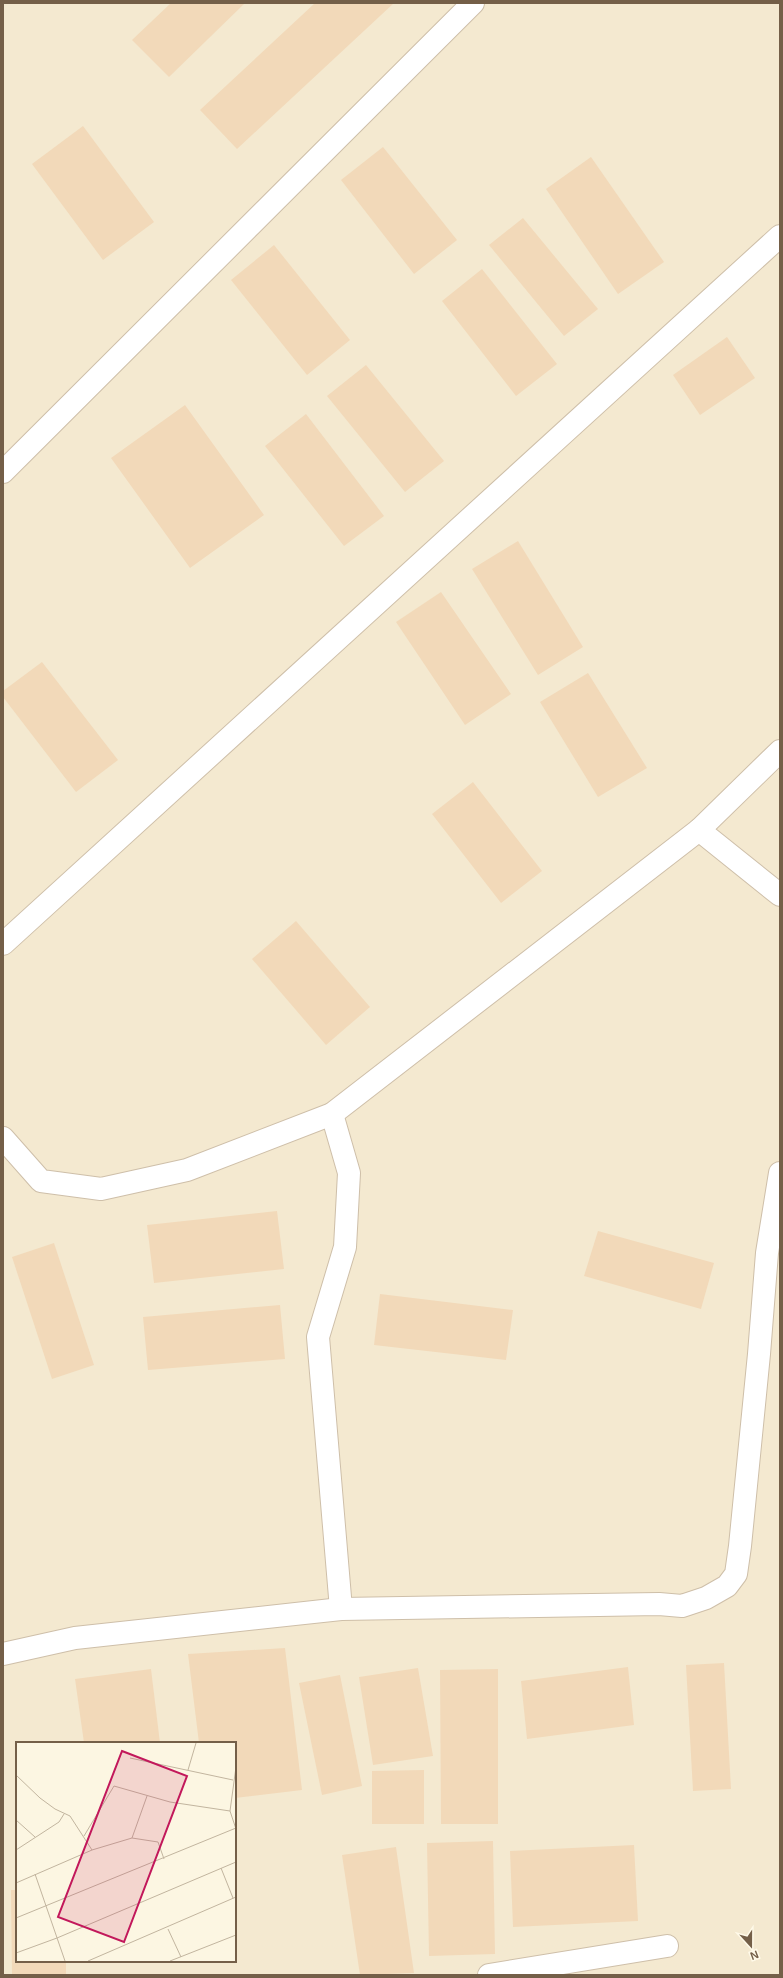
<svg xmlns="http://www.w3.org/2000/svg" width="783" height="1978" viewBox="0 0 783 1978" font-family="Helvetica,sans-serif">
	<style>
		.residential { fill: #f4e9d0; fill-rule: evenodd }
		.building { fill: #f2d9b9 }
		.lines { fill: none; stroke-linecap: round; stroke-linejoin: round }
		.street-casing { stroke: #cebfa9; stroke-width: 24 }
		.street { stroke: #fff; stroke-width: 22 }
		.inset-road { fill: none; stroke: #c2b59f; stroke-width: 1 }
		.view { fill: #c2185b; fill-opacity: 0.15; stroke: #c2185b; stroke-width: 2 }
		.inset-edge { fill: none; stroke: #745f48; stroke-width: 2 }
	</style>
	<rect width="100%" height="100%" fill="#fcf6e2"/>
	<path class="residential" d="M3 3H780V1975H3ZM17 1743H235V1961H17Z"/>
	<g class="building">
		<path d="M171 3H245L169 77 132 40Z"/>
		<path d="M315 3H394L237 149 200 110Z"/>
		<path d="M83 126 154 222 103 260 32 164Z"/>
		<path d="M383 147 457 240 414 274 341 180Z"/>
		<path d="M591 157 664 262 618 294 546 189Z"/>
		<path d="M523 218 598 309 564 336 489 245Z"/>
		<path d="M274 245 350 340 307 375 231 280Z"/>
		<path d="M482 269 557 364 516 396 442 301Z"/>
		<path d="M727 337 755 378 700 415 673 375Z"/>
		<path d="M366 365 444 461 405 492 327 396Z"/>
		<path d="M185 405 264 515 190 568 111 458Z"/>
		<path d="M306 414 384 516 344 546 265 446Z"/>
		<path d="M518 541 583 647 538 675 472 569Z"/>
		<path d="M441 592 511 694 465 725 396 622Z"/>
		<path d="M42 662 118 760 76 792 3 697V691Z"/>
		<path d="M588 673 647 768 598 797 540 702Z"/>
		<path d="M473 782 542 871 501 903 432 814Z"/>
		<path d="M296 921 370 1007 326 1045 252 959Z"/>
		<path d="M277 1211 284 1269 154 1283 147 1225Z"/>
		<path d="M598 1231 714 1263 701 1309 584 1276Z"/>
		<path d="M54 1243 94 1365 52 1379 12 1257Z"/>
		<path d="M380 1294 513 1310 506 1360 374 1345Z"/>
		<path d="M280 1305 285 1359 148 1370 143 1317Z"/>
		<path d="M285 1648 302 1790 235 1798V1743H199L188 1654Z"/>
		<path d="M724 1663 731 1789 693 1791 686 1665Z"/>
		<path d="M628 1667 634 1725 527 1739 521 1681Z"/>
		<path d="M418 1668 433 1756 373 1765 359 1677Z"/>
		<path d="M151 1669 160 1743H84L75 1679Z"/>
		<path d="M498 1669V1824H441L440 1670Z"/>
		<path d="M340 1675 362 1786 322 1795 299 1683Z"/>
		<path d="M424 1770V1824H372V1771Z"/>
		<path d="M493 1841 495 1954 429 1956 427 1843Z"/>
		<path d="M634 1845 638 1921 513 1927 510 1851Z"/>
		<path d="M396 1847 414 1973 360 1975 342 1855Z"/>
		<path d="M11 1890H17V1961H66V1975H12Z"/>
	</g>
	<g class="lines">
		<defs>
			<g id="street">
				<path d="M3 472 473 3"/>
				<path d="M699 830 780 895"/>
				<path d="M3 944 780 236"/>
				<path d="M332 1114 349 1173 345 1247 318 1337 341 1609"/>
				<path d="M3 1138 41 1181 101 1189 187 1170 332 1114 699 830 780 751"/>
				<path d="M3 1654 75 1638 341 1609 659 1604 682 1606 706 1598 727 1586 736 1574 740 1546 759 1354 767 1253 780 1173"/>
				<path d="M489 1975 667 1946"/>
			</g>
		</defs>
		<use href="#street" class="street-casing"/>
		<use href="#street" class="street"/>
	</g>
	<g transform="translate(16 1742)">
		<rect width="220" height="220" fill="#fcf6e2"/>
		<path class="inset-road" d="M114 16 217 38M220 25 214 69 220 87M172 28 180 1M0 33 24 56 39 67 54 74 76 108M0 78 19 95M68 94 98 44 154 60 214 69M116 96 131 54M0 108 43 80 48 72M205 126 217 156M19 132 49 219M0 141 76 108 116 96 142 100 148 117M0 176 220 86M152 187 165 215M0 211 41 196 220 120M72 219 220 155M154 219 220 193"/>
		<path class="view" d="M106 9 171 34 108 200 42 175Z"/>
		<rect width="220" height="220" class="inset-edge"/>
	</g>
	<rect width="783" height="1978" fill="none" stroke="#745f48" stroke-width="8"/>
	<g transform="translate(751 1946) rotate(159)" stroke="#fffae9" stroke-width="3" paint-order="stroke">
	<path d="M0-3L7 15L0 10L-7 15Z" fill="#745f48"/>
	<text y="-6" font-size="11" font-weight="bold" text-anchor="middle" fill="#745f48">N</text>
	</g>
</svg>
